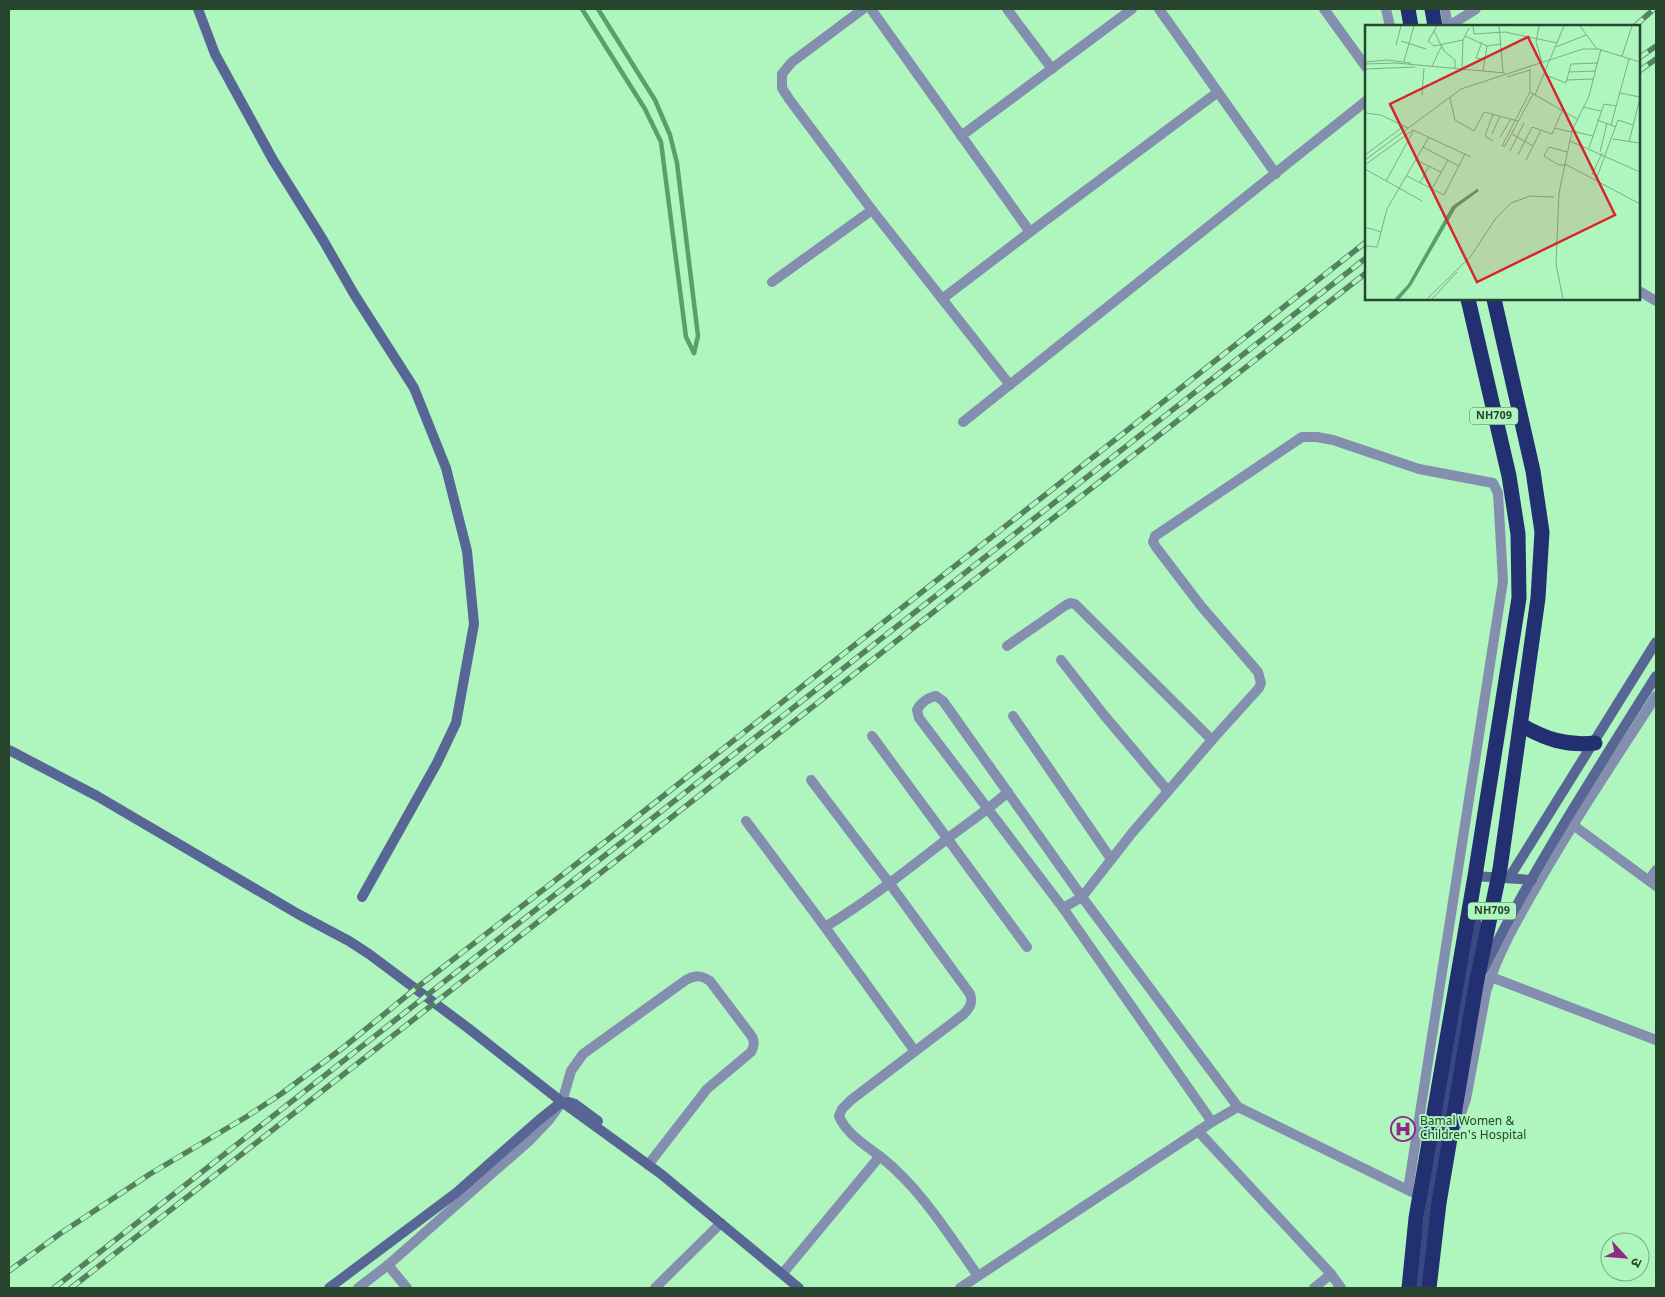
<svg xmlns="http://www.w3.org/2000/svg" width="1665" height="1297" viewBox="0 0 1665 1297" font-family="Georgia,'Noto Sans Devanagari',serif">
	<style>
		.lines { fill: none; stroke-linecap: round; stroke-linejoin: round }
		.stream { stroke: #55a169; stroke-width: 4.5 }
		.street { stroke: #848fb0; stroke-width: 10 }
		.secondary { stroke: #586696; stroke-width: 10 }
		.primary { stroke: #3a4982; stroke-width: 12 }
		.highway { stroke: #222f70; stroke-width: 15 }
		.rail-casing { stroke: #568160; stroke-width: 5.5 }
		.rail { stroke: #aff5be; stroke-width: 4; stroke-dasharray: 11; stroke-linecap: butt }
		.labels { text-anchor: middle; dominant-baseline: central; stroke-width: 4; stroke-linejoin: round; paint-order: stroke }
		.shield { fill: #aff5be; stroke: #507a5a; stroke-width: 1 }
		.shield-label { font-size: 11px; font-weight: bold; fill: #28452f }
		.poi-label { font-size: 12px; fill: #28452f; stroke: #aff5be; text-anchor: start }
		.inset-river { fill: none; stroke: #55a169; stroke-width: 2.5 }
		.inset-road { fill: none; stroke: #79af85; stroke-width: 1 }
		.view { fill: #d62828; fill-opacity: 0.15; stroke: #d62828; stroke-width: 2.5 }
		.inset-edge { fill: none; stroke: #28452f; stroke-width: 2.5 }
	</style>
	<rect width="100%" height="100%" fill="#aff5be"/>
	<g class="lines">
		<g class="stream">
			<path d="M582 9 645 109 661 142 686 337 694 353"/>
			<path d="M598 9 655 100 670 135 677 163 698 336 694 353"/>
		</g>
		<g class="street">
			<path d="M863 9 792 62 782 74V88L789 99 872 210 1010 385"/>
			<path d="M871 9 1030 232"/>
			<path d="M1007 9 1052 69"/>
			<path d="M1159 9 1276 174"/>
			<path d="M1324 9 1366 67"/>
			<path d="M1386 9 1390 26"/>
			<path d="M1445 9 1448 26"/>
			<path d="M1449 26 1476 9"/>
			<path d="M961 136 1132 9"/>
			<path d="M772 282 872 210"/>
			<path d="M1639 291 1656 301"/>
			<path d="M942 299 1030 232 1218 92"/>
			<path d="M963 422 1366 101"/>
			<path d="M1007 646 1066 605 1071 603 1075 604 1212 740"/>
			<path d="M1061 660 1104 715 1168 791"/>
			<path d="M1013 716 1111 859"/>
			<path d="M872 736 1027 947"/>
			<path d="M811 780 890 884 970 994C973 1003 970 1007 964 1014L851 1100 842 1109 839 1116C846 1134 867 1146 882 1158 921 1189 949 1235 978 1276"/>
			<path d="M746 821 825 927"/>
			<path d="M1573 825 1656 886"/>
			<path d="M1649 880 1656 870"/>
			<path d="M1063 908 1082 897 1132 833 1212 740 1259 688 1261 683 1258 672 1201 606 1156 547 1153 542 1155 536 1302 437H1317L1333 440 1419 469 1493 483 1498 493 1503 581 1408 1190"/>
			<path d="M1491 977 1656 1040"/>
			<path d="M914 1050 825 927C868 901 907 870 947 839 968 823 989 809 1008 792"/>
			<path d="M1212 1122 1063 908 919 718 917 710C920 703 929 697 936 696L943 701 1082 897 1238 1107"/>
			<path d="M1457 1125 1466 1099 1486 992C1497 955 1516 922 1535 889 1572 823 1615 760 1656 696"/>
			<path d="M1198 1131 1331 1274 1341 1288"/>
			<path d="M388 1265 407 1288"/>
			<path d="M783 1273 880 1156"/>
			<path d="M358 1288 388 1265 529 1141 549 1120 562 1102 571 1071 583 1054 686 980C696 975 701 975 710 981L750 1034C755 1040 755 1045 751 1052L707 1089 648 1165"/>
			<path d="M655 1288 721 1223"/>
			<path d="M960 1288 1212 1122 1238 1107 1412 1192"/>
			<path d="M1314 1288 1331 1274"/>
		</g>
		<g class="secondary">
			<path d="M198 9 215 54 273 160 323 240 354 294 414 388 446 468 467 551 474 624 456 723 437 763 362 897"/>
			<path d="M9 750 97 796 298 914 349 941 369 954 468 1028 562 1102 661 1174 799 1288"/>
			<path d="M1475 876 1532 880"/>
			<path d="M1509 878 1656 642"/>
			<path d="M1483 970C1533 868 1596 772 1656 676"/>
			<path d="M329 1288 456 1193 539 1120 559 1104 569 1102 575 1104 598 1121"/>
		</g>
		<path class="primary" d="M1419 1288 1440 1149 1477 933 1472 907"/>
		<g class="highway">
			<path d="M1408 9 1411 26"/>
			<path d="M1432 9 1435 26"/>
			<path d="M1521 725C1545 739 1566 746 1595 743"/>
			<path d="M1409 1288 1416 1218 1475 876 1519 598 1518 534 1509 476 1468 299"/>
			<path d="M1429 1288 1439 1203 1476 985 1500 869 1538 598 1542 532 1533 471 1494 299"/>
		</g>
		<defs>
			<g id="rail">
				<path d="M1635 26 1654 9"/>
				<path d="M1639 58 1656 46"/>
				<path d="M1639 71 1656 59"/>
				<path d="M9 1271 61 1233 150 1174 246 1117 281 1094 344 1047 415 989 615 834 1366 242"/>
				<path d="M54 1288 1366 258"/>
				<path d="M71 1288 1366 273"/>
			</g>
		</defs>
		<use href="#rail" class="rail-casing"/>
		<use href="#rail" class="rail"/>
	</g>
	<defs>
		<symbol id="hospital-ring" viewBox="-11 -11 22 22"><circle r="9.5" fill="#aff5be" stroke="#91278b" stroke-width="1.5"/><path d="M-5-5h3v3.5h4V-5h3V5h-3V1.5h-4V5h-3Z" fill="#91278b"/></symbol>
	</defs>
	<g fill-rule="evenodd">
		<use href="#hospital-ring" x="1389" y="1115" width="28" height="28"/>
	</g>
	<g class="labels">
		<g class="shield">
			<rect x="1470" y="407.5" width="48" height="17" rx="4"/>
			<rect x="1468" y="902.5" width="48" height="17" rx="4"/>
		</g>
		<g class="shield-label">
			<text x="1494" y="416">NH709</text>
			<text x="1492" y="911">NH709</text>
		</g>
		<g class="poi-label">
			<text x="1420" y="1122">Bamal Women &amp;<tspan x="1420" dy="14">Children's Hospital</tspan></text>
		</g>
	</g>
	<g transform="translate(1365 25)">
		<rect width="275" height="275" fill="#aff5be"/>
		<path class="inset-river" d="M31 274 44 260 88 182 113 165M33 274 45 260 90 182 113 165"/>
		<path class="inset-road" d="M72 1 63 16 69 21 98 15M108 1 109 9 140 7 192 18M134 1 138 47M174 1 171 17 177 37M215 1 232 24M69 6 79 26 90 35V43M100 11 122 21 136 19M36 16 61 24M117 17 111 33 120 35M31 20 36 1M191 22 221 10M257 31 267 1M39 36 49 1M0 37 23 35 46 38M0 39 31 38 140 48M67 41 77 20M97 44 98 15 104 3M165 44V67L212 94M118 46 122 21M0 47V44L50 42M204 47 230 46M178 49 201 58 206 39 233 38M142 52 165 45M202 55 229 54M165 67 137 121H140L168 69M255 68 275 72M57 70 59 43M170 70 199 1M85 73 90 95 109 106 119 87 153 96M218 82 236 86M0 88 16 90 43 103M128 89 120 111 128 116M232 95 251 102M246 100 264 34M189 103 207 107M207 106 228 111M127 109 135 91M147 109 168 121 176 105M135 112 146 94M248 114 275 118M205 116 275 147M264 117 275 73M58 122 94 141M224 123 239 79 251 81M145 126 159 98M235 127 242 98M0 130 39 101M153 130 167 102 187 109 197 86M0 135 96 64 218 24H233L275 37M51 135 76 147M161 135 168 121M200 139 275 179M0 140 48 105 106 132M201 140H194L179 131 184 122 202 127M0 144 57 176M227 150 237 128M42 151 79 170 100 129M232 152 253 95 268 100M21 156 49 105M55 158 64 141M67 164 83 135M0 202 16 207M0 221 12 222 22 184 64 112M62 274 106 231 131 193 146 178 165 171 189 172M67 274 92 247M198 274 191 239 194 168 207 106 224 71 236 24"/>
		<path class="view" d="M163 12 250 190 112 257 25 79Z"/>
		<rect width="275" height="275" class="inset-edge"/>
	</g>
	<rect width="1665" height="1297" fill="none" stroke="#28452f" stroke-width="20"/>
	<g transform="translate(1625 1257) rotate(116)"><circle r="24" fill="#aff5be" stroke="#79af85"/>
	<path d="M0-4L9 19L0 12L-9 19Z" fill="#91278b"/>
	<text y="-8" font-size="14" font-weight="bold" text-anchor="middle" fill="#28452f">उ</text>
	</g>
</svg>
